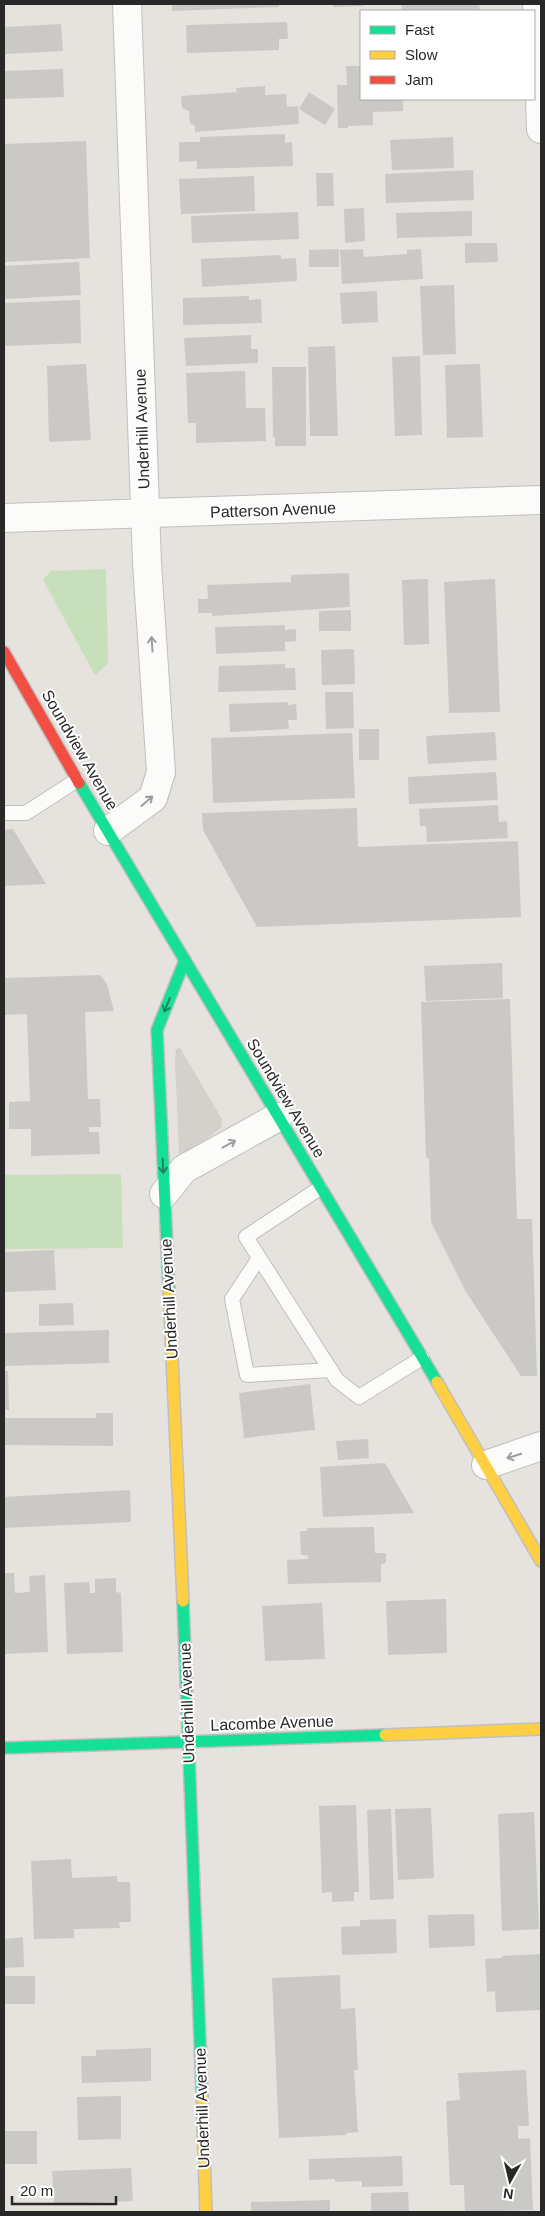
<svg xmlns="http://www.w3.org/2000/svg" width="545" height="2216" viewBox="0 0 545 2216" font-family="Helvetica,sans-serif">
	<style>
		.green { fill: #c7dfba }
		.plaza { fill: #d4d1cc }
		.building { fill: #cbc9c5 }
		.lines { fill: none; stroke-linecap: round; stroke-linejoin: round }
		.lane-casing { stroke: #c0bfbf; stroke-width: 16 }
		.street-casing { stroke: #c0bfbf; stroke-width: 30 }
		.fast-casing { stroke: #c0bfbf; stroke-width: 14 }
		.slow-casing { stroke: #c0bfbf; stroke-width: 14 }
		.jam-casing { stroke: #c0bfbf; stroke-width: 14 }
		.lane { stroke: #fbfbfa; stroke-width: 14 }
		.street { stroke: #fbfbfa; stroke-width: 28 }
		.fast { stroke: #16e098; stroke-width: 11 }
		.slow { stroke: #ffcf43; stroke-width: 11 }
		.jam { stroke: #f24e42; stroke-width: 11 }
		.oneway { stroke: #9c9c9c }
		.oneway2 { stroke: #1f8460 }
		.labels { text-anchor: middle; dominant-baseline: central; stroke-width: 4; stroke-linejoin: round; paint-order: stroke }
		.street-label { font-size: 16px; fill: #282828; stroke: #fff }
	</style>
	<rect width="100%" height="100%" fill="#e6e3de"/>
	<g class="green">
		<path d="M106 569 108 664 95 675 43 580 51 571Z"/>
		<path d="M121 1174 123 1248 4 1249V1175Z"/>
	</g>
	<path class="plaza" d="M180 1048 222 1119 221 1128 187 1154 179 1153 175 1061 176 1049Z"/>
	<g class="building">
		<path d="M172 4H279V7L172 11Z"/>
		<path d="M333 4H364V6L333 7Z"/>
		<path d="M401 4H479L480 11H402Z"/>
		<path d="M287 22 288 39H279V50L187 53 186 25Z"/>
		<path d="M61 24 63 51 4 54V27Z"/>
		<path d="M346 66H361V99H403V111L373 112V125L348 126V128H338L337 85H347Z"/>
		<path d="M63 69 64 97 4 99V71Z"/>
		<path d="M265 86V95L286 94 287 107 298 106 299 124 195 132V126L190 123 189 111 182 108 181 96 237 92 236 88Z"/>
		<path d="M309 92 335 109 325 125 299 109Z"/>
		<path d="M285 134V143L292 142 293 166 197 169V161L179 162V142H200V137Z"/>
		<path d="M453 137 454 168 392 170 390 140Z"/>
		<path d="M86 141 90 258 4 262V144Z"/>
		<path d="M473 170 474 200 386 203 385 174Z"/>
		<path d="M316 173H333L334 206H317Z"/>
		<path d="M254 176 255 211 181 214 179 179Z"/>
		<path d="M364 208 365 241 345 243 344 209Z"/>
		<path d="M472 211V236L397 238 396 213Z"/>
		<path d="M298 212 299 239 192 243 191 216Z"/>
		<path d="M465 243H497L498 262 465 263Z"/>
		<path d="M339 249V267H309V250Z"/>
		<path d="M363 249 364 257 407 254V250L421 249 423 279 342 284 340 250Z"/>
		<path d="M281 255V259L296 258 297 281 202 287 201 259Z"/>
		<path d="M79 262 81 295 4 299V266Z"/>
		<path d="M454 285 456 354 423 355 420 286Z"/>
		<path d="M377 291 378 322 342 324 340 293Z"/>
		<path d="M249 296V300L261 299 262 323 183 325V298Z"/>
		<path d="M80 300 81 343 4 346V303Z"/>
		<path d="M251 335V349H258V363L186 366 184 338Z"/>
		<path d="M335 346 338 436H310L308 347Z"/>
		<path d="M420 356 422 435 395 436 392 357Z"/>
		<path d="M86 364 91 440 49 442 47 366Z"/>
		<path d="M480 364 483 437 447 438 445 365Z"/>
		<path d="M272 367H306V446H275V437H273Z"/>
		<path d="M245 371 246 408H265L266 441 196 443V423H188L186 373Z"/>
		<path d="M349 573 350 607 212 616V613H198V599H208L207 585 291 582V575Z"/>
		<path d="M428 579 429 644 404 645 402 580Z"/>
		<path d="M495 579 500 712 449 713 444 582Z"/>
		<path d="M351 610V631H319V611Z"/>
		<path d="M285 625V630L296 629V641L285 642V651L216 654 215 627Z"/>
		<path d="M354 649 355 684 322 685 321 650Z"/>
		<path d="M285 664V668H295L296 690 218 692 219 666Z"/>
		<path d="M325 692H353L354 728 326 729Z"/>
		<path d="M288 702V705L296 704 297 720H288L289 729 230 732 229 704Z"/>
		<rect x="359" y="729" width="20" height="31"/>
		<path d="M495 732 497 760 428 764 426 736Z"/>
		<path d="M352 733 355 798 213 803 211 738Z"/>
		<path d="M496 772 498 800 409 804 408 777Z"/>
		<path d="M498 805 499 822 507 821 508 838 427 842 426 826H420L419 809Z"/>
		<path d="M357 808 358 847 518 841 521 917 257 927 203 830 202 813Z"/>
		<path d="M13 829 46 884 4 886V830Z"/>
		<path d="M502 963 503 998 426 1001 424 966Z"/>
		<path d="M100 975 107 984 114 1011 85 1012 88 1099H100L101 1127H89V1132H99L100 1154 31 1156V1129H9V1102L30 1101 27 1014 5 1015 4 978Z"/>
		<path d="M510 999 517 1219H532L537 1376H521L466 1292 431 1222 429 1158H426L421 1002Z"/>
		<path d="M54 1250 56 1290 4 1292V1252Z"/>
		<path d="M73 1303 74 1325 39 1326V1304Z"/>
		<path d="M109 1330V1363L4 1366V1333Z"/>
		<path d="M4 1371H8L9 1410H4Z"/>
		<path d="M310 1384 315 1430 244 1438 239 1393Z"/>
		<path d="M96 1413H113V1446L4 1445V1418H96Z"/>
		<path d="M368 1439 369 1458 338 1460 336 1441Z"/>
		<path d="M385 1463 414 1513 323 1517 320 1467Z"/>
		<path d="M130 1490 131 1522 4 1528V1497Z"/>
		<path d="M374 1527 375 1553H386V1563L381 1564V1582L288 1584 287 1560 308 1559V1555H301L300 1531H307V1528Z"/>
		<path d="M4 1573H14L15 1593 30 1592 29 1576 45 1575 48 1652 4 1654Z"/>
		<path d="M116 1578V1592L121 1593 123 1652 67 1654 64 1583 89 1582 90 1593H95V1579Z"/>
		<path d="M446 1599 447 1653 388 1655 386 1601Z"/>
		<path d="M322 1603 325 1659 265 1661 262 1606Z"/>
		<path d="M356 1805 359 1892H354V1901L332 1902V1892L322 1893 319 1806Z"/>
		<path d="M431 1808 434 1878 398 1880 395 1809Z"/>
		<path d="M391 1809 394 1899 370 1900 367 1810Z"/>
		<path d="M534 1812 539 1929 502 1931 498 1814Z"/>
		<path d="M71 1859 72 1878 117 1876V1882H130L131 1922H119L120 1928 74 1929V1938L34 1939 31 1861Z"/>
		<path d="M474 1914 475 1946 429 1948 428 1915Z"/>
		<path d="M396 1919 397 1953 342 1955 341 1927 360 1926V1920Z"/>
		<path d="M23 1937 24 1967 4 1968V1939Z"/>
		<path d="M541 1954V2010L496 2012 495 1991 487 1992 485 1959 502 1958V1956Z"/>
		<path d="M340 1975 341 2009 355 2008 358 2070H354L358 2132 346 2133V2135L279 2138 272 1978Z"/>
		<rect x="4" y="1976" width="31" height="28"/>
		<path d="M151 2048V2081L82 2083 81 2056H96V2050Z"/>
		<path d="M526 2070 529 2126H518V2139L530 2138 533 2210 465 2212 464 2185H450L446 2101 460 2100 458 2073Z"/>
		<path d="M121 2096V2139L78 2140 77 2097Z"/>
		<rect x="4" y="2131" width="33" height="33"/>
		<path d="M402 2156 403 2186 362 2187V2181L335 2182V2179L309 2180V2159Z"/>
		<path d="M131 2168 133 2201 54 2204 52 2171Z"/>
		<path d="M408 2192 409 2212H371V2193Z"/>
		<path d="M330 2200V2212H251V2202Z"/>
	</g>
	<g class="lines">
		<defs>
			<g id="lane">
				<path d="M4 813H26L77 780"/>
				<path d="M320 1188 246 1237 337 1380 359 1397 422 1358"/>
				<path d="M259 1258 232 1299 247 1375 331 1370"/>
			</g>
			<g id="street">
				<path d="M537 4 541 129"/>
				<path d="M4 518 541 500"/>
				<path d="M108 831 153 798 161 772 147 563 127 4"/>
				<path d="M164 1194 184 1169 278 1117"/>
				<path d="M486 1465 541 1446"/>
			</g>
			<g id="fast">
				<path d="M79 783 437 1382"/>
				<path d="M169 1290 157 1030 185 960"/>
				<path d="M183 1601 202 2093"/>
				<path d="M4 1748 385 1735"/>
			</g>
			<g id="slow">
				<path d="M169 1290 183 1601"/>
				<path d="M437 1382 541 1561"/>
				<path d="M385 1735 541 1729"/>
				<path d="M202 2093 206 2212"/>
			</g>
			<path id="jam" d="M4 652 79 783"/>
		</defs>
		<use href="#lane" class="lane-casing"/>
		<use href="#street" class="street-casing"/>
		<use href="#fast" class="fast-casing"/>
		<use href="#slow" class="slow-casing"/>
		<use href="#jam" class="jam-casing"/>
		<use href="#lane" class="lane"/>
		<use href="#street" class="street"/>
		<use href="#fast" class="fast"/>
		<use href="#slow" class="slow"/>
		<use href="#jam" class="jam"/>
	</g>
	<defs><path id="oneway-shaft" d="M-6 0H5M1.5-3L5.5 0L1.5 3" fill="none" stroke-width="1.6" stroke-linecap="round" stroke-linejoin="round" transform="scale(1.25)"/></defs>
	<g class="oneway">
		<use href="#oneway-shaft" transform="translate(152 644) rotate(-94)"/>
		<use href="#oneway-shaft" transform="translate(147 801) rotate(-41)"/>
		<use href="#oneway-shaft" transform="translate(229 1144) rotate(-28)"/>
		<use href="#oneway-shaft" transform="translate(514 1456) rotate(162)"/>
	</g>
	<g class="oneway2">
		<use href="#oneway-shaft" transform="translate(167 1005) rotate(112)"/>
		<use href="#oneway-shaft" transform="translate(163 1166) rotate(87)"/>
	</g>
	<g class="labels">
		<g class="street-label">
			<text transform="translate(142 429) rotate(-92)">Underhill Avenue</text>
			<text transform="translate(273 510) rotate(-2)">Patterson Avenue</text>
			<text transform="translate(80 750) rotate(60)">Soundview Avenue</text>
			<text transform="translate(286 1098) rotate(59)">Soundview Avenue</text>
			<text transform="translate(169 1299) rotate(-93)">Underhill Avenue</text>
			<text transform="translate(187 1703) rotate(-92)">Underhill Avenue</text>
			<text transform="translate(272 1723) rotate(-2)">Lacombe Avenue</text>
			<text transform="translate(202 2108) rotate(-92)">Underhill Avenue</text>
		</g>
	</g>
	<rect width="545" height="2216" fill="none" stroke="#282828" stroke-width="10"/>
	<rect x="360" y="10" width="175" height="90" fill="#ffffff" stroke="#a9a9a9"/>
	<rect x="370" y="26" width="25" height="8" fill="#16e098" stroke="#a9a9a9"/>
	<text x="405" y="35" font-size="15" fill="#282828">Fast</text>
	<rect x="370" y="51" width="25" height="8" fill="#ffcf43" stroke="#a9a9a9"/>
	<text x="405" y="60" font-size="15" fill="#282828">Slow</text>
	<rect x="370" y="76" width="25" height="8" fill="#f24e42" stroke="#a9a9a9"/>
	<text x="405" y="85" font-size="15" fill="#282828">Jam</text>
	<g transform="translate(510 2181) rotate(188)" stroke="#ffffff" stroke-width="4" paint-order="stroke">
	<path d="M0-4L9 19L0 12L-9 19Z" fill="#282828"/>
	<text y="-8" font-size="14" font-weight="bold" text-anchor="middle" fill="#282828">N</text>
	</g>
	<path d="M12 2196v8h104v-8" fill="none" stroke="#282828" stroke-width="2.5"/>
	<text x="20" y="2196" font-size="15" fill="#282828" stroke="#ffffff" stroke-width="4" paint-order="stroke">20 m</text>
</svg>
